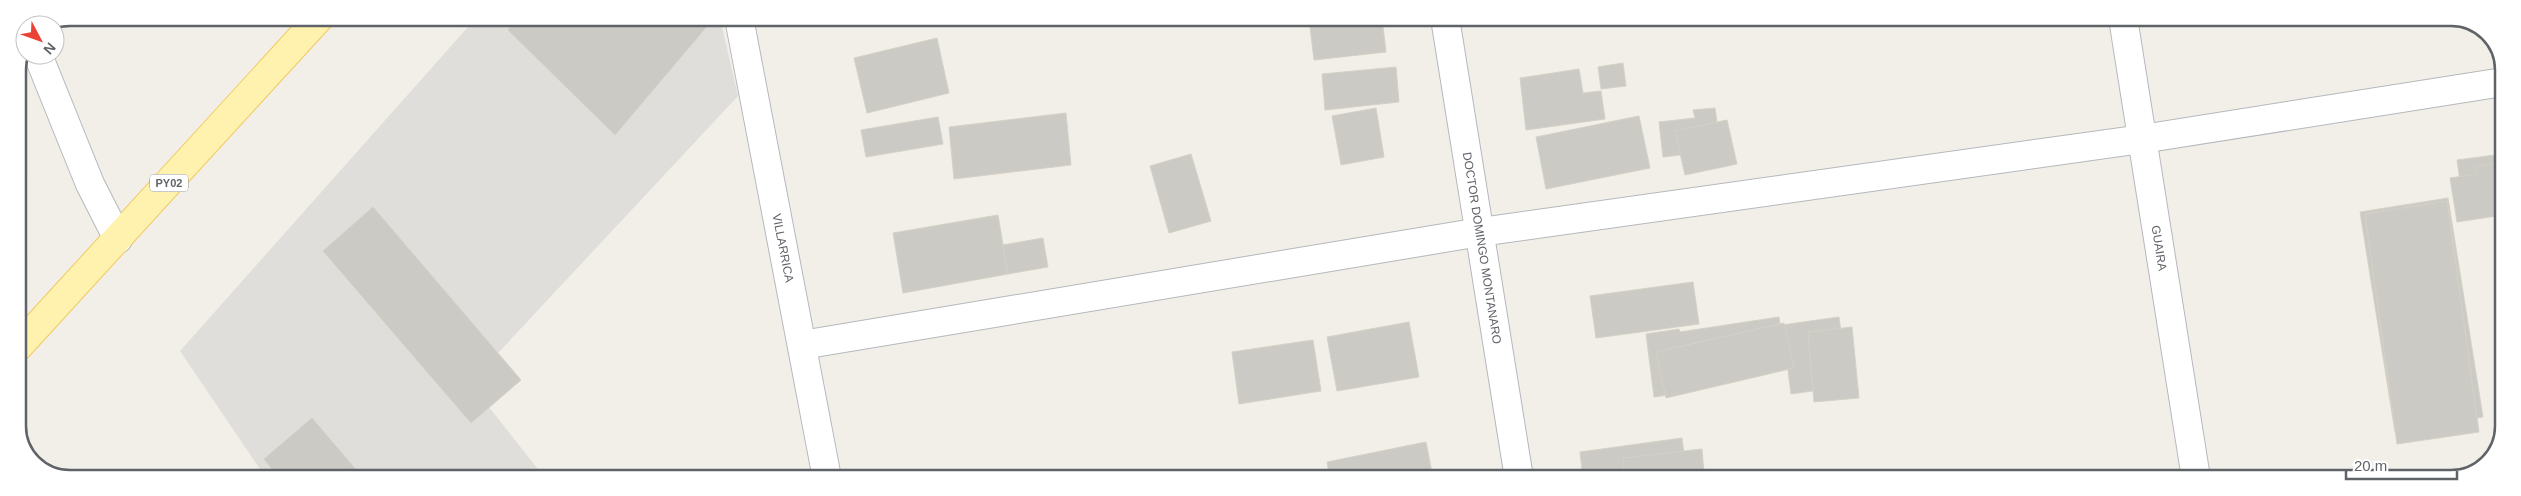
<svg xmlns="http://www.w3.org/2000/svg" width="2521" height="496" viewBox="0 0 2521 496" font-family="Arial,sans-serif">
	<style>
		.industrial { fill: #e0deda }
		.building { fill: #cccac5; stroke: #d6d1c6 }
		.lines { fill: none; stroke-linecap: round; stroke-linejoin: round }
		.minor-casing { stroke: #b5b8bc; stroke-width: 30 }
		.primary-casing { stroke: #f2c960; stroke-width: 30 }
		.minor { stroke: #fff; stroke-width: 28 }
		.primary { stroke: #fff2af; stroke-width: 28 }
		.labels { text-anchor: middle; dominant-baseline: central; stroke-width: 4; stroke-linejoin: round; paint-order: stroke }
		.shield { fill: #fff; stroke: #8f9295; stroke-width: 1 }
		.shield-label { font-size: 11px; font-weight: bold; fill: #5f6368 }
		.street-label { font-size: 12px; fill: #5f6368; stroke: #fff }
		.rim { fill: none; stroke: #5f6368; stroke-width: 2.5 }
	</style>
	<rect width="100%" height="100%" fill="#f1efe8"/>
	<path class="industrial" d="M476 18H720L738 96 470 383 545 478H266L180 351Z"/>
	<g class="building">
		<path d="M518 18H714L615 135 508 30Z"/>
		<path d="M840 18H857L845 26Z"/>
		<path d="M1309 18H1382L1386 52 1314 60Z"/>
		<path d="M937 38 949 93 867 113 854 58Z"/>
		<path d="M1623 63 1626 86 1601 89 1598 67Z"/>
		<path d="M1396 67 1399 102 1325 110 1322 74Z"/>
		<path d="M1579 69 1583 93 1601 91 1605 119 1526 130 1520 78Z"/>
		<path d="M1376 108 1384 157 1341 165 1332 116Z"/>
		<path d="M1715 108 1721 150 1663 157 1659 122 1695 118 1693 110Z"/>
		<path d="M1066 113 1071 165 954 179 949 127Z"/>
		<path d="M1639 116 1650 168 1546 189 1536 137Z"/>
		<path d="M938 117 943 144 866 157 861 130Z"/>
		<path d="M1727 120 1737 164 1685 175 1675 131Z"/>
		<path d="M1191 154 1211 221 1169 233 1150 166Z"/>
		<path d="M2503 154V210L2465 216 2457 160Z"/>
		<path d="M18 159 25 178 18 181Z"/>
		<path d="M2503 162V215L2457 222 2450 178 2477 174 2475 167Z"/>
		<path d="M2448 198 2483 417 2395 432 2360 212Z"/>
		<path d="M2447 201 2479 432 2397 444 2365 214Z"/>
		<path d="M373 207 521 380 471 423 323 251Z"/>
		<path d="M998 215 1008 274 903 293 893 233Z"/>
		<path d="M1043 238 1048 267 1008 274 1003 245Z"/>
		<path d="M1693 282 1699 324 1596 338 1590 296Z"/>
		<path d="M1779 317 1784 354 1685 368 1688 392 1654 397 1646 334 1679 329 1680 332Z"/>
		<path d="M1839 317 1848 386 1791 394 1782 325Z"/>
		<path d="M1409 322 1419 377 1337 391 1327 337Z"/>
		<path d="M1784 323 1794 368 1666 398 1656 352Z"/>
		<path d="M1852 327 1859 398 1814 402 1808 332Z"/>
		<path d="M1313 340 1321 391 1239 404 1232 352Z"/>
		<path d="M312 418 363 478H279L264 459Z"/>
		<path d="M1682 438 1687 478H1583L1580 452Z"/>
		<path d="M1426 442 1433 478H1330L1327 462Z"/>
		<path d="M1702 449 1704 473 1660 478H1625L1623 458Z"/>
	</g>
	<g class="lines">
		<defs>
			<g id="minor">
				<path d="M739 18 827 478"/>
				<path d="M1445 18 1519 478"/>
				<path d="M2123 18 2196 478"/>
				<path d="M38 55 90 184 118 239"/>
				<path d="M802 345 1480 232 2142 139 2503 82"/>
			</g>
			<path id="primary" d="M18 347 319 18"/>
		</defs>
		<use href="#minor" class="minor-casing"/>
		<use href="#primary" class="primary-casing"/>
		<use href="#minor" class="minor"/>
		<use href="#primary" class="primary"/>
	</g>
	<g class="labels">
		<rect class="shield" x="150" y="174.5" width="38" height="17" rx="4"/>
		<g class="shield-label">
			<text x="169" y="183">PY02</text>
		</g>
		<g class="street-label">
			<text transform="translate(783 248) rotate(79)">VILLARRICA</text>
			<text transform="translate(1482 248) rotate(81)">DOCTOR DOMINGO MONTANARO</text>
			<text transform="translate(2159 248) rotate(81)">GUAIRA</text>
		</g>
	</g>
	<path d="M0 0H2521V496H0ZM70 26H2451A44 44 0 0 1 2495 70V426A44 44 0 0 1 2451 470H70A44 44 0 0 1 26 426V70A44 44 0 0 1 70 26Z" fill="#fff" fill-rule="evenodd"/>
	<path class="rim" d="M70 26H2451A44 44 0 0 1 2495 70V426A44 44 0 0 1 2451 470H70A44 44 0 0 1 26 426V70A44 44 0 0 1 70 26Z"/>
	<g transform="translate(40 40) rotate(131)"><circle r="24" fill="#ffffff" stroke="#bfc1c3"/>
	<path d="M0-4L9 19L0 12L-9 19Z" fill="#ea4335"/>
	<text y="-8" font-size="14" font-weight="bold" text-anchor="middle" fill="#5f6368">N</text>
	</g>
	<path d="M2346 471v8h111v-8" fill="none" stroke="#5f6368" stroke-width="2.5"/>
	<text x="2354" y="471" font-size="15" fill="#5f6368" stroke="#ffffff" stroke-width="4" paint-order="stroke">20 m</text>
</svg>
